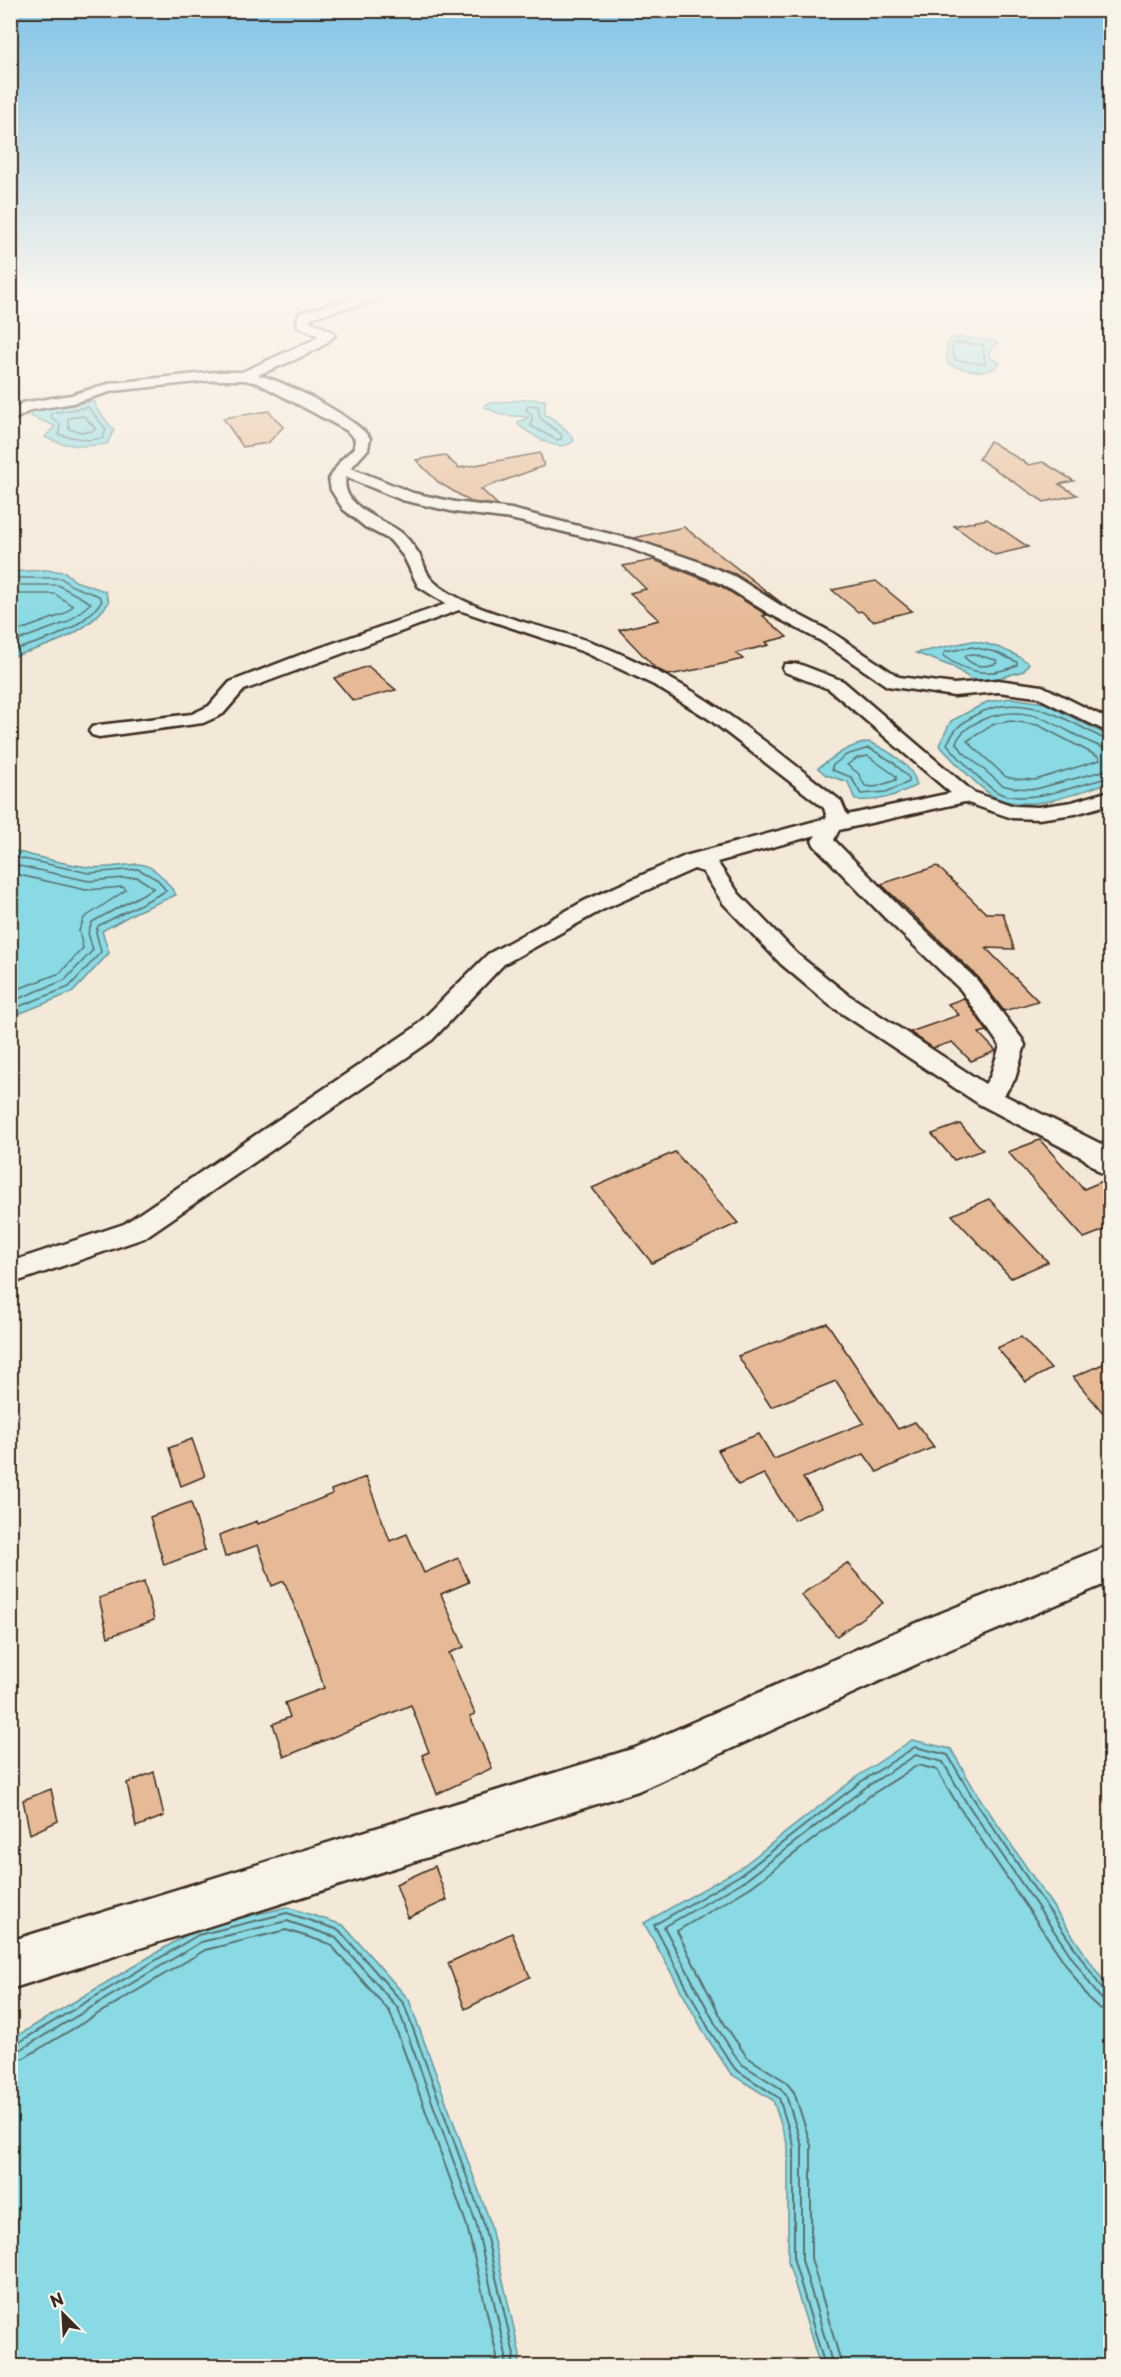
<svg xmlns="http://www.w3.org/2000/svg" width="1121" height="2377" viewBox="0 0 1121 2377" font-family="'Playpen Sans',sans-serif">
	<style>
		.water { fill: #89dae4; stroke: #6a9495; stroke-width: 1.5 }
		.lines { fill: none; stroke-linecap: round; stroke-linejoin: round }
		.shore-far1 { stroke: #5a706d; stroke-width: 1.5 }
		.shore { stroke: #5a706d; stroke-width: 2 }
		.building { fill: #e6ba96; stroke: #3b2a1e; stroke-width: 1.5 }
		.street-casing { stroke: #3b2a1e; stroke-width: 5 }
		.secondary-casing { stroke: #3b2a1e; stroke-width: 5 }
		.street { fill: #f7f3e8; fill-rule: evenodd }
		.secondary { fill: #f7f3e8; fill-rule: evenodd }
	</style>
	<rect width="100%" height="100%" fill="#f4e8d8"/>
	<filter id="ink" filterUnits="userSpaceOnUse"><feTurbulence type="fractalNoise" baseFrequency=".0167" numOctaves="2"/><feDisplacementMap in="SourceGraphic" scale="12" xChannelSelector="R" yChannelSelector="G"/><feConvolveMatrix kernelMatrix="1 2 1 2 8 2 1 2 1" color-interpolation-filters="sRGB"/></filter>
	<g filter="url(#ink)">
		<g class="water">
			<path d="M960 337 994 341 997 344 989 352 990 357 1000 363C992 378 961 369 948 364 947 354 944 347 951 339Z"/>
			<path d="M532 399 545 400V415C555 418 569 431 574 441 557 455 533 435 518 425V422L529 417 501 415 485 407V404Z"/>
			<path d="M95 401 96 408 114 430 107 444C87 447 63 447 45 437L55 426 30 416V413L37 409Z"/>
			<path d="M45 570 65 572 75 581 105 591 109 602C86 635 48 646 11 657V572Z"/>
			<path d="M972 641C994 644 1011 651 1029 663L1024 671 991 680 971 679 953 667 916 653Z"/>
			<path d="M1011 698 1045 703 1110 737V782C1077 793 1033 813 997 798 982 792 951 758 939 745L951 721 987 702Z"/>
			<path d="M869 742C888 750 913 765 917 785 894 796 881 802 855 800L848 782 826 775 818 768C837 755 846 746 869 742Z"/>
			<path d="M10 850C35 856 62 864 88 867 133 872 143 845 176 895L136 912 102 931 109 953 73 992 11 1017Z"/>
			<path d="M912 1740 951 1749 977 1794 1110 1991V2366H820L788 2262V2146L773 2100 731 2074 706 2036 644 1923 739 1869 858 1776Z"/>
			<path d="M287 1907 343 1925 409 2000 489 2219 520 2355 518 2366H11L10 2040 196 1929Z"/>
		</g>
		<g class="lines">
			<g class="shore-far1">
				<path d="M960 343 983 345 985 364 955 360 952 348 954 344Z"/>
				<path d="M529 405 538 406 540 418 562 435 561 439 557 440 531 426 532 416 526 409Z"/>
				<path d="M88 407 106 429 103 438 88 440 59 435 60 424 51 417V413Z"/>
				<path d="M84 416 95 428 94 431 82 432 69 429 68 418Z"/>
				<path d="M10 578H61L72 586 99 596 102 601C80 631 45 641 10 651"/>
				<path d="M10 585H58L91 603 68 622 10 643"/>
				<path d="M10 594H55L73 606 64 614 10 634"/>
				<path d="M972 647 995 652 1017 662V665C990 678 967 673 943 656L945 652Z"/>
				<path d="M973 654 996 660 997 663C985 668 974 667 965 658L966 655Z"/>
				<path d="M1011 721 1038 725 1099 757 1100 760 1035 780 1016 779 1006 777 967 741 994 724Z"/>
				<path d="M1110 742C1066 720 1024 689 975 715 959 725 956 727 947 744 960 759 981 782 997 792 1024 807 1082 784 1110 777"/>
				<path d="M869 748 893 762 909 778V782L886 792 861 794 851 777 832 770V766L846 755Z"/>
				<path d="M1110 750C1064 737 1039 698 984 719 972 724 962 730 956 742L963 752 1002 785 1014 788 1036 789 1110 769"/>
				<path d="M868 756 896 776V780L875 787 865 786 858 773 847 765 857 758Z"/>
				<path d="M10 856 89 873 138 869 158 880 166 891 98 926 96 932 101 952 69 987 10 1010"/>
				<path d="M10 864 89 881 137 877 154 888 92 922 88 933 93 950 65 980 10 1002"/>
				<path d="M10 873 86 890 123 887 126 890 84 918 79 931 83 948 60 973 10 992"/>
			</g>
			<g class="shore">
				<path d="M10 2045 16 2044 198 1935 287 1913 339 1930 404 2004 483 2221 514 2355 512 2366"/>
				<path d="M10 2052 20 2050 201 1942 287 1921 335 1937 398 2008 476 2223 506 2355 505 2366"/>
				<path d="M10 2061 24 2058 205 1950 286 1930 330 1944 390 2012 467 2226 497 2356 496 2366"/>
				<path d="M825 2366 794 2261V2146L779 2098 735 2069 711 2033 654 1925 742 1874 862 1781 915 1747 948 1755 973 1798 1103 1990 1110 1993"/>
				<path d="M833 2366 802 2260V2146L786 2095 780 2088 740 2063 718 2029 664 1927 746 1880 866 1787 916 1755 943 1762 966 1802 1097 1994 1103 2000 1110 2001"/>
				<path d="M842 2366 811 2258V2145L794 2092 785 2081 747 2057 725 2025 677 1931 751 1887 871 1795 918 1765 937 1770 959 1807 1090 2000 1099 2008 1110 2010"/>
			</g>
		</g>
		<g class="building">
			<path d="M269 411 283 427 268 443 243 447 223 418Z"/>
			<path d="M990 441 1029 465 1043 462 1074 481 1059 484 1077 495 1044 502 979 459Z"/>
			<path d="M540 453 544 466 481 489 498 505 471 502 438 482 416 460 444 455 459 468Z"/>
			<path d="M987 519 1028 547 995 555 954 526Z"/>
			<path d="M684 527 783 604 735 574 634 538Z"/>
			<path d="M654 560 721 586 767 615 763 616 787 637 766 642 769 645 736 653 743 659 700 669 669 675 655 668 619 630 659 620 630 593 646 589 623 566Z"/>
			<path d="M876 581 912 611 873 621 861 611 858 612 832 590Z"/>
			<path d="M368 666 396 690 353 701 334 678Z"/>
			<path d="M937 866 986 913H1003L1014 949 986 948 1038 1001 1004 1011 979 978 881 884Z"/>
			<path d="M964 998 987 1031 979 1033 996 1051 971 1061 952 1042 933 1048 910 1032 959 1015 948 1004Z"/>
			<path d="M960 1124 983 1150 954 1160 932 1134Z"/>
			<path d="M1040 1140 1084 1189 1110 1178V1228L1084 1238 1008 1152Z"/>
			<path d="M675 1152 738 1223 652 1263 592 1188Z"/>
			<path d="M989 1199 1048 1262 1011 1278 952 1215Z"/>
			<path d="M827 1323 898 1429 915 1422 934 1447 877 1472 864 1454 803 1478 822 1507 794 1520 764 1474 738 1485 718 1450 759 1434 774 1459 864 1423 836 1381 771 1407 738 1356Z"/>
			<path d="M1021 1337 1051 1369 1026 1382 997 1348Z"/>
			<path d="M1110 1361V1421L1073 1377Z"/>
			<path d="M192 1439 205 1476 181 1486 169 1448Z"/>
			<path d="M366 1477 390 1541 407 1534 424 1573 458 1558 469 1582 441 1594 464 1647 449 1653 475 1714 470 1716 492 1768 437 1794 422 1755 429 1752 411 1705 284 1757 273 1724 290 1717 285 1703 324 1688 311 1646 284 1581 272 1586 258 1545 225 1557 219 1535 257 1521 258 1524 332 1494 331 1490Z"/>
			<path d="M191 1502 205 1550 164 1565 150 1517Z"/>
			<path d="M847 1563 883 1603 837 1636 801 1595Z"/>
			<path d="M144 1582 154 1620 108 1637 99 1598Z"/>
			<path d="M154 1772 164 1816 136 1827 127 1783Z"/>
			<path d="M51 1789 58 1821 30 1834 23 1800Z"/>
			<path d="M435 1866 447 1900 408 1918 396 1884Z"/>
			<path d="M512 1933 530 1977 465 2009 448 1963Z"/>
		</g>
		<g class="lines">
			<defs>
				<path id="street" d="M384 290H404L402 293 310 318V321L333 332 335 335C319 353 280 365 258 375 284 381 355 417 370 438L368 449 351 468 413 493 455 502 511 509 638 541 697 561 734 576 780 605 833 633 899 677 954 684 998 680 1042 686 1110 720V733L1037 697 998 692 954 696 887 686 821 641 768 613 722 584 685 569 626 547 511 519 455 512 402 500 346 477C339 508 386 519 403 534 409 540 416 549 420 556 424 563 426 574 432 580 466 613 551 627 597 644 620 653 645 665 667 677 730 710 785 758 841 801L847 815 951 793 829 689 785 672 783 668 785 664H799L843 681 973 792 1014 806 1038 807 1072 802 1110 791V804L1075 814 1038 819 1012 818 965 802 839 830 834 840 900 907 977 980 1022 1039 1025 1045 1015 1079 1004 1095 1101 1144 1110 1152V1176L1101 1173 1083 1158 979 1104 831 1006 781 964 723 903 703 872 694 869 602 910 504 964 432 1040 144 1238 10 1284V1262L124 1224 414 1028 488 954 586 900 685 856 827 818 824 808 709 719 654 685 584 652 459 610 244 690 223 714 203 723 99 737 92 735 89 731 92 727 99 725 192 714 209 706 230 682 305 653 446 604 418 586 404 557 390 540 365 527 343 509 331 490 329 479 341 460 354 448 355 439 346 430 258 383 244 380H216L113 391 73 403 31 410 10 422V411L22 403 71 395 112 383 216 372H242L311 341 319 336 298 326 297 323 299 313ZM816 835 812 841 815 846 884 917 961 990 1000 1046 990 1077 985 1084 847 994 797 954 739 894 717 862Z"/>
				<path id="secondary" d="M1110 1545V1582L939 1654 638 1791 10 1989V1941L635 1748 909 1626Z"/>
			</defs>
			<use href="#street" class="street-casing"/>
			<use href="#secondary" class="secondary-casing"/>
			<use href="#street" class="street"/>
			<use href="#secondary" class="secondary"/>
		</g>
	</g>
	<linearGradient id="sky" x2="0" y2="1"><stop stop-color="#82c3e6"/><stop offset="0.47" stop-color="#faf5ed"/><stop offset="1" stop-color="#faf5ed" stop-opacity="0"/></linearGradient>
	<rect width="1121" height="623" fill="url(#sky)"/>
	<rect width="1121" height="2377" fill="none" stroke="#f7f3e8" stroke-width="36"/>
	<rect x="18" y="18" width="1085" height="2341" fill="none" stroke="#3b2a1e" stroke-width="2" filter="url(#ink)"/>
	<g transform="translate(63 2314) rotate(336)" stroke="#f7f3e8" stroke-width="4.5" paint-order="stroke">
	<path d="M0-4.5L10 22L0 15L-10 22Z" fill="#3b2a1e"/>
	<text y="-9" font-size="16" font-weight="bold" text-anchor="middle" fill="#3b2a1e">N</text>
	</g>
</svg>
